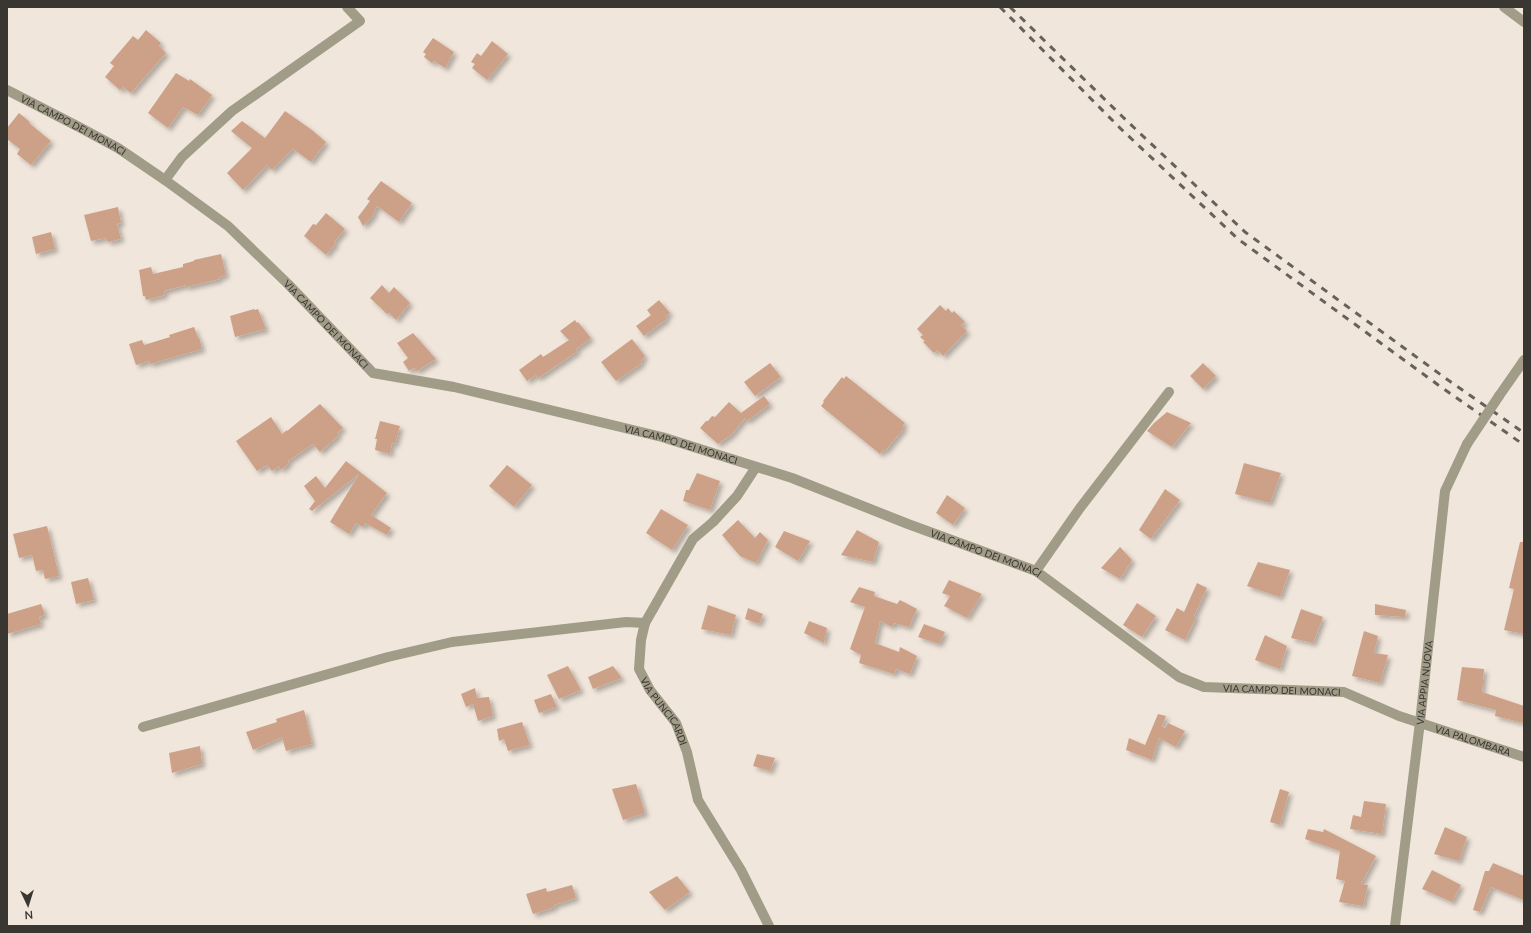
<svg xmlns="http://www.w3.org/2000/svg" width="1531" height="933" viewBox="0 0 1531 933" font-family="Lato,sans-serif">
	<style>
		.building { fill: #cda187; filter: url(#shadow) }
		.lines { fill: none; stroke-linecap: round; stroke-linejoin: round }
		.minor { stroke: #a19c88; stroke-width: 10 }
		.rail { stroke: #67615b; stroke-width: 3; stroke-dasharray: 7 7; stroke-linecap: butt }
		.minor-bridge { stroke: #a19c88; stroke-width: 10 }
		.labels { text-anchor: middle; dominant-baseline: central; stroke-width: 4; stroke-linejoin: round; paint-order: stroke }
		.street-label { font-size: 10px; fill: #3a3632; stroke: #f1e6db }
	</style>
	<defs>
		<filter id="shadow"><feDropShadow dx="3.5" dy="3.5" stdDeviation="2" flood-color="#0004"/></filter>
	</defs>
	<rect width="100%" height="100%" fill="#f1e6db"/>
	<g class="building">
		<path d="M146 30 161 43 159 46 166 53 131 93 123 87 120 90 105 77 114 66 110 63 133 36 138 40Z"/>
		<path d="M433 38 454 52 445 68 434 61 432 63 424 57 426 54 423 52Z"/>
		<path d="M492 41 508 54 487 80 472 68 475 64 471 62 477 53 481 56Z"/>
		<path d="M176 73 189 81 190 79 212 95 198 115 183 107 168 128 148 113Z"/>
		<path d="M285 111 312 130 326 142 311 162 293 149 272 170 267 165 243 190 227 173 252 148 231 131 242 121 265 138Z"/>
		<path d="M19 113 30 122 29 123 51 141 31 165 17 154 20 149 7 139V128Z"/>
		<path d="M381 181 412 203 399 222 377 206 372 217 363 226 358 217 370 201 367 199Z"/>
		<path d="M118 207 121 223 117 224 121 239 108 242 106 238 91 241 84 215Z"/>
		<path d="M326 213 345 229 334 242 336 243 326 255 304 236 313 224 316 225Z"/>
		<path d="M51 232 55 249 36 254 32 237Z"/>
		<path d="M221 254 226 275 219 277 220 279 186 287V285L164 291 165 295 146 300 145 296H143L139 270 151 267 153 274 183 267V264L194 261V260Z"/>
		<path d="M382 285 389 293 394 287 410 303 396 320 389 313 387 314 370 298Z"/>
		<path d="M659 300 670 313 665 317 667 319 644 336 636 326 651 315 647 310Z"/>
		<path d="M940 305 946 311 948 308 952 313 954 311 965 322 961 325 967 331 943 356 938 350 934 353 923 342 925 341 920 337 923 335 917 329Z"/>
		<path d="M254 309 255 310 258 309 266 329 235 337 230 316Z"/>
		<path d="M575 320 577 323 578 322 591 338 576 349 578 351 538 378 536 375 527 381 519 370 541 354 543 357 569 340 560 331Z"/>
		<path d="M194 327 198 338 199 337 202 349 150 364 149 361 136 365 129 344 142 340 144 345 170 337 169 335Z"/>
		<path d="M413 333 436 359 417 371 414 368 409 371 403 362 408 358 397 343Z"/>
		<path d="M632 339 645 356 641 361 642 363 616 381 601 362Z"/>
		<path d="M770 363 781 377 755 396 744 382Z"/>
		<path d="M1203 363 1216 376 1203 389 1190 376Z"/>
		<path d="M846 376 905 423 902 426 904 428 885 451 883 450 880 454 821 406 824 402 823 401 842 377 844 379Z"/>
		<path d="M764 396 770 404 747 421 745 418 731 435 718 444 700 428 706 421H708L712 416 715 417 729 402 741 413Z"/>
		<path d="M320 404 343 428 337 433 339 435 320 452 313 444 288 461 289 463 281 470 279 466 272 471 267 465 257 471 236 441 271 417 282 434 287 430V431Z"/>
		<path d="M1167 412 1191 423 1172 447 1147 431 1154 423Z"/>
		<path d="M380 421 400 426 395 444 392 443 390 454 375 450 377 439H375Z"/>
		<path d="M346 461 387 493 371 515 391 528 387 535 365 523 363 527 356 523 349 534 330 522 359 474 312 511 309 509 315 501 304 486 316 476 325 488Z"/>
		<path d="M1244 463 1281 473 1270 503 1235 494Z"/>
		<path d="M507 465 532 485 514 507 489 486Z"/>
		<path d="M697 473 720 481 710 510 683 501 686 490H689Z"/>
		<path d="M1165 489 1180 500 1151 539 1139 530Z"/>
		<path d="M947 495 965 508 953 525 936 513Z"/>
		<path d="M661 509 688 525 672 550 646 533Z"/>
		<path d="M738 520 755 538 760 532 768 540 756 563 740 556 722 535Z"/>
		<path d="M47 526 59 576 45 579 43 570 36 571 32 555 19 558 13 534Z"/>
		<path d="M857 530 879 542 873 562 841 555Z"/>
		<path d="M784 531 810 541 798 561 775 547Z"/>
		<path d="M1520 542H1524V634L1504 630 1514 589 1509 588Z"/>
		<path d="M1120 547 1132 560 1120 579 1101 568Z"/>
		<path d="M1258 562 1290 570 1280 597 1247 586Z"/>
		<path d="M88 578 94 600 76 604 71 582Z"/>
		<path d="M949 580 982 594 967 618 944 606 950 596 942 593Z"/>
		<path d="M1197 583 1207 588 1194 616 1196 617 1185 640 1165 630 1177 608 1184 612Z"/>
		<path d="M859 587 875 592 874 596 897 604 900 600 917 609 909 627 894 623 892 627 880 621 875 643 899 652 900 647 917 656 910 674 896 669 894 674 859 663 861 655 850 649 865 607 850 602Z"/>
		<path d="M1137 603 1156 616 1142 637 1123 625Z"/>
		<path d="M41 604 45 615 39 617 41 624 7 634V614Z"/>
		<path d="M1375 604 1406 610 1405 617 1375 615Z"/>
		<path d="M708 605 736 615 731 635 701 629Z"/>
		<path d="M748 608 763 614 759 624 745 619Z"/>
		<path d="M1301 609 1323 617 1313 643 1291 638Z"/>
		<path d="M809 621 827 628 824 643 804 633Z"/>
		<path d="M924 624 945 632 939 644 918 637Z"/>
		<path d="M1364 631 1378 636 1374 653 1388 655 1380 683 1352 676Z"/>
		<path d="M1265 635 1287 646 1280 669 1255 660Z"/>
		<path d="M568 666 581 690 559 699 547 675Z"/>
		<path d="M613 666 622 678 593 689 588 677Z"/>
		<path d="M1462 667 1484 669 1482 692 1524 706V723L1495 716 1496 710 1457 700Z"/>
		<path d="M475 688 477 698 489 697 493 716 478 721 473 704 466 707 461 694Z"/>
		<path d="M551 694 557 707 539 713 534 700Z"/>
		<path d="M304 710 312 744 286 751 282 737 253 750 246 732 277 722 276 719Z"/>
		<path d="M1158 714 1166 716 1162 726 1165 728 1168 723 1185 731 1176 747 1159 738 1152 760 1126 750 1129 738 1145 745Z"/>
		<path d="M522 722 530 745 508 751 504 739 499 741 497 729Z"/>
		<path d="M200 746 202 764 172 773 169 753Z"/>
		<path d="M757 754 775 758 770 771 753 766Z"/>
		<path d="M636 784 645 813 623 820 612 789Z"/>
		<path d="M1280 789 1289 792 1280 825 1270 822Z"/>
		<path d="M1364 801 1386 804 1382 834 1350 829 1353 815 1361 817Z"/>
		<path d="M1445 827 1467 837 1459 861 1434 854Z"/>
		<path d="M1308 829 1323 832 1324 829 1376 856 1361 884 1368 885 1363 906 1339 902 1345 881 1336 879 1340 851 1305 839Z"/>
		<path d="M1493 863 1524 876V900L1491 887 1480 912 1473 910 1485 871H1489Z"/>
		<path d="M1432 870 1461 885 1452 902 1422 889Z"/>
		<path d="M677 876 690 892 665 910 649 892Z"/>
		<path d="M572 885 576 898 554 905 555 907 533 914 526 894 546 888 547 892Z"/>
	</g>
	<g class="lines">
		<g class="minor">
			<path d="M1504 7 1524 22"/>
			<path id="s1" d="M7 90 79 127 118 148 165 180 228 226 288 284 373 373 454 387 662 437 792 478 908 524 1036 571 1179 677 1204 687 1344 692 1399 716 1524 757"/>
			<path d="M165 180 182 157 232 111 360 21 347 7"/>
			<path d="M1499 396 1524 360"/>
			<path id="s2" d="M756 467 737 496 713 522 693 539 645 623 641 640 639 669 650 690 676 723 687 752 698 800 741 870 769 926"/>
			<path d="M1036 571 1080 508 1169 392"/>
			<path d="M143 727 388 657 452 642 626 622 645 623"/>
			<path id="s3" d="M1395 926 1420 722 1445 491 1467 444"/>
		</g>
		<g class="rail">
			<path d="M1000 7 1121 129 1238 239 1441 387 1524 445"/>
			<path d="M1010 7 1128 122 1245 232 1448 380 1524 433"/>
		</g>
		<path class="minor-bridge" d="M1467 444 1499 396"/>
	</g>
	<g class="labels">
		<g class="street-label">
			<text stroke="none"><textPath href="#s1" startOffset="75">VIA CAMPO DEI MONACI</textPath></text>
			<text stroke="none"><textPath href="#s1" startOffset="399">VIA CAMPO DEI MONACI</textPath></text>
			<text stroke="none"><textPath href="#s1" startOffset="783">VIA CAMPO DEI MONACI</textPath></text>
			<text stroke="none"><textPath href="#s1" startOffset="1107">VIA CAMPO DEI MONACI</textPath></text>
			<text stroke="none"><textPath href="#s3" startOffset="245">VIA APPIA NUOVA</textPath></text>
			<text stroke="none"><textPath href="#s1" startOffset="1443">VIA CAMPO DEI MONACI</textPath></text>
			<text stroke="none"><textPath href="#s2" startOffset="289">VIA PUNCICARDI</textPath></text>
			<text stroke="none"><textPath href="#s1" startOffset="1643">VIA PALOMBARA</textPath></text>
		</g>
	</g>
	<rect width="1531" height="933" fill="none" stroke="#3a3632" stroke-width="16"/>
	<g transform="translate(28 905) rotate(176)" stroke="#f1e6db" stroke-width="3" paint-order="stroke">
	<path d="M0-3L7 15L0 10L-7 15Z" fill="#3a3632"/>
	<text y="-6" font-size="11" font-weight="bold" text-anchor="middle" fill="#3a3632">N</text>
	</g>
</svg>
